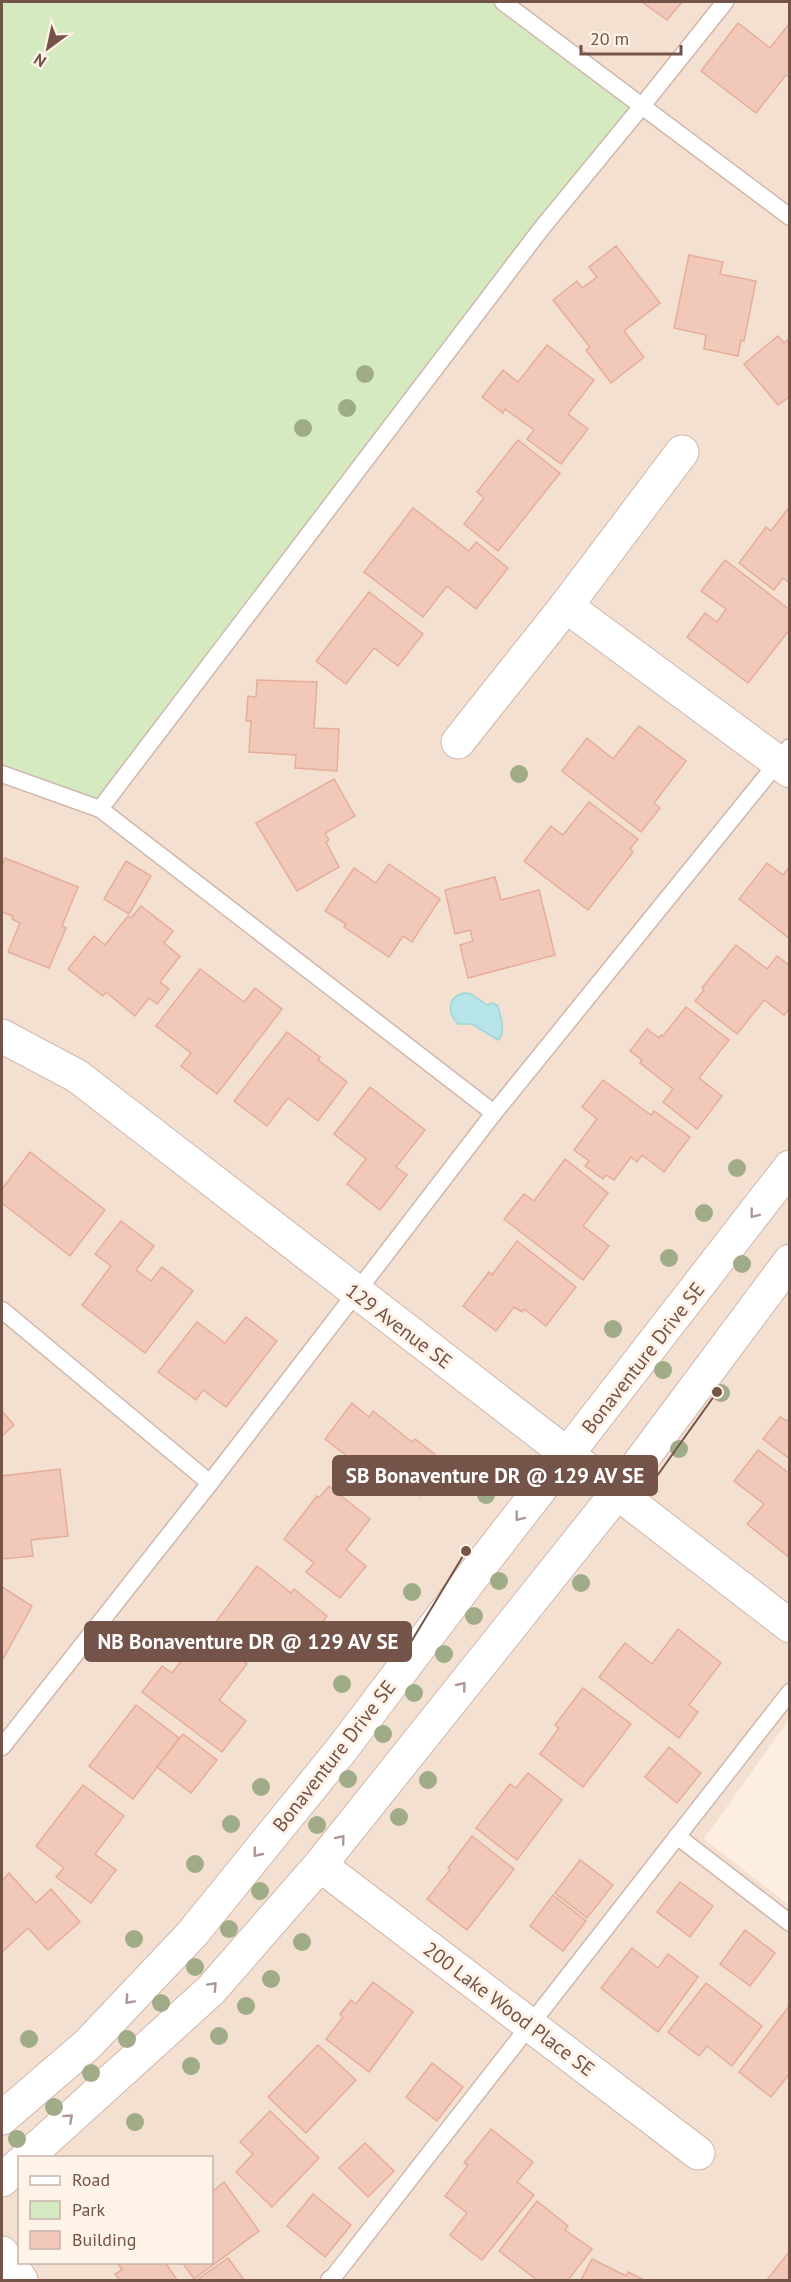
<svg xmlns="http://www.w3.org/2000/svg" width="791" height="2282" viewBox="0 0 791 2282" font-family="'PT Sans',sans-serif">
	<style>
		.residential { fill: #f4e0d0; fill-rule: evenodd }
		.green { fill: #d6eac1 }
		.water { fill: #b7e4e6; stroke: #9dd5d7; stroke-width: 1.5 }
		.building { fill: #f2c9b9; stroke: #e5ad9a; stroke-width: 1.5 }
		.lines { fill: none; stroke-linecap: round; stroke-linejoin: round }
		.service-casing { stroke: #cfb7ac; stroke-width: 19 }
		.minor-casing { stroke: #cfb7ac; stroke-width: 35 }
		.tertiary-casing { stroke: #cfb7ac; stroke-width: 35 }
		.service { stroke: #fff; stroke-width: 16 }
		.minor { stroke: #fff; stroke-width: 33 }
		.tertiary { stroke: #fff; stroke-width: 33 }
		.tree { fill: #a0ab88 }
		.oneway { stroke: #ac9891 }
		.labels { text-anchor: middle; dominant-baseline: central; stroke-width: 6; stroke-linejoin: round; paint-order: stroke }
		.street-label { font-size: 20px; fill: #745348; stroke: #fff3e8 }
		.leader { fill: none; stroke: #745348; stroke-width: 2 }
		.callout-dot { fill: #745348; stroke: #fff3e8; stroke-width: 2 }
		.callout { fill: #745348; stroke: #745348; stroke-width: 2 }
		.callout-label { font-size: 21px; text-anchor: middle; font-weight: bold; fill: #fff }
	</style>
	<rect width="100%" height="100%" fill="#fcefe2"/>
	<path class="residential" d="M2 2H789L790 1718 704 1839 789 1905V2280H2ZM20 2158H212V2262H20Z"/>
	<path class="green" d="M2 2H503L642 106 100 809 2 774Z"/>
	<path class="water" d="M465 993 471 994 487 1005 493 1003 498 1006C500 1016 507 1032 498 1040L472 1024H458C447 1013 447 996 465 993Z"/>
	<g class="building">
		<path d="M642 2H682L667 20Z"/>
		<path d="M738 23 770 48 790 23V78L786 75 756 113 701 71Z"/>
		<path d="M616 246 660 303 624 331 644 357 611 383 586 350 590 347 553 300 577 281 582 288 597 277 589 267Z"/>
		<path d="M689 255 723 262 720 274 756 281 744 341 741 340 738 356 704 349 706 335 674 328Z"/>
		<path d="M778 336 784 343 790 338V396L778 405 744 364Z"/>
		<path d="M547 345 594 380 568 414 588 429 561 464 527 439 534 430 505 409 503 413 482 397 503 370 518 382Z"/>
		<path d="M518 440 560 473 498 551 464 524 484 498 477 492Z"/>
		<path d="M790 506V583L783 578 774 590 739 563 766 527 771 531Z"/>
		<path d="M413 508 469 551 476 542 508 568 476 609 447 586 423 617 364 572Z"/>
		<path d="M725 560 790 610V629L748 683 687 637 705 613 717 622 726 609 701 591Z"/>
		<path d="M369 592 423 634 398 666 374 648 346 684 316 661Z"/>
		<path d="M257 680 317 682 314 728 339 729 337 771 295 768 296 755 249 752 251 721H246L248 696 256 697Z"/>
		<path d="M639 726 686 761 654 803 660 808 641 832 562 771 587 738 613 759Z"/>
		<path d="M334 779 355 816 325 833 329 840 326 842 339 867 297 891 256 823Z"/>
		<path d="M589 802 638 839 630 849 633 852 588 910 524 861 551 826 563 835Z"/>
		<path d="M5 858 78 887 62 926 66 928 49 968 8 952 20 923 12 919 13 916 2 912V868Z"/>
		<path d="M126 861 151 876 129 914 104 899Z"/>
		<path d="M767 863 783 875 790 866V939L739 899Z"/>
		<path d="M389 864 440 899 412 942 403 936 389 957 344 927 346 924 325 911 354 868 376 883Z"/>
		<path d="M495 877 501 900 539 890 555 955 468 978 460 945 473 941 470 930 455 934 445 890Z"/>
		<path d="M141 906 173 931 164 943 180 956 160 982 169 989 157 1004 149 998 135 1016 106 992 103 996 68 969 94 936 105 945 128 916 131 918Z"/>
		<path d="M736 945 767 969 777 956 790 966V1008L784 1015 764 1000 737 1034 695 1001 704 990 702 988Z"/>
		<path d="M200 969 244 1002 255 988 282 1009 217 1094 181 1066 191 1053 156 1026Z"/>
		<path d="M686 1007 729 1040 699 1078 722 1096 697 1129 663 1102 673 1089 640 1063 642 1060 630 1051 647 1029 659 1038 661 1035 663 1036Z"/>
		<path d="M287 1032 320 1057 318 1060 347 1082 318 1121 288 1098 267 1126 234 1101Z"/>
		<path d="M603 1080 651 1115 654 1111 690 1137 664 1172 642 1155 637 1162 631 1157 614 1180 606 1175 603 1179 585 1166 589 1161 574 1150 597 1119 582 1107Z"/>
		<path d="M370 1087 425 1130 396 1167 407 1175 380 1210 347 1184 366 1159 334 1134Z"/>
		<path d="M30 1152 105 1210 70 1256 2 1203V1189Z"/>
		<path d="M565 1159 608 1193 583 1226 609 1246 583 1280 504 1219 524 1194 534 1201Z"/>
		<path d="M121 1221 154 1246 136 1270 151 1281 162 1267 193 1291 145 1353 82 1305 111 1266 95 1254Z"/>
		<path d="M517 1241 576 1287 546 1326 524 1309 522 1312 514 1307 496 1331 463 1306 489 1272 492 1275Z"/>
		<path d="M246 1317 277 1341 226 1407 203 1390 196 1400 158 1372 197 1322 225 1343Z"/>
		<path d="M352 1403 369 1417 373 1411 412 1442 415 1439 445 1462 420 1496 394 1476 386 1486 325 1439Z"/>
		<path d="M2 1411 14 1425 2 1436Z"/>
		<path d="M780 1417 787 1421 790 1417V1459L763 1439Z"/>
		<path d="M758 1450 790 1474V1558L747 1524 764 1504 734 1481Z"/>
		<path d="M60 1469 68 1536 31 1540 33 1556 2 1559V1476Z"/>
		<path d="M329 1486 370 1519 346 1550 366 1566 340 1598 306 1572 314 1563 284 1539 317 1496 319 1498Z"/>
		<path d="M257 1566 291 1593 294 1589 327 1616 302 1649 282 1633 275 1640 269 1635 252 1657 213 1626Z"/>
		<path d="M2 1587 32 1606 2 1661Z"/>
		<path d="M678 1629 721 1663 689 1705 698 1712 679 1738 599 1677 625 1643 652 1664Z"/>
		<path d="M204 1631 247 1664 219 1700 246 1721 222 1752 142 1692 162 1666 172 1673Z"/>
		<path d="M583 1688 631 1724 583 1787 540 1754 559 1728 555 1725Z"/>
		<path d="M136 1705 179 1738 133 1799 89 1766Z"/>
		<path d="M183 1734 217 1760 191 1793 157 1767Z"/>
		<path d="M669 1747 701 1773 677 1803 645 1777Z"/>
		<path d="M528 1773 562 1800 517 1860 476 1828 510 1784 516 1788Z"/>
		<path d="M83 1785 124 1816 95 1854 116 1870 91 1903 56 1877 64 1868 36 1846Z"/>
		<path d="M472 1836 514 1869 467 1930 427 1899 450 1870 448 1868Z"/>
		<path d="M580 1860 613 1885 587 1918 555 1893Z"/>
		<path d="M9 1873 36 1903 51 1889 80 1922 48 1950 28 1928 2 1952V1881Z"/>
		<path d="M680 1882 713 1906 690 1937 657 1912Z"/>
		<path d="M553 1895 586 1921 563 1951 530 1926Z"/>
		<path d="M745 1930 775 1953 750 1986 720 1964Z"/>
		<path d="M632 1948 658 1968 668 1954 698 1977 658 2032 601 1988Z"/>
		<path d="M373 1982 413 2012 369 2072 326 2039 343 2017 340 2014 351 2000 356 2004Z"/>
		<path d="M706 1983 762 2026 732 2066 707 2046 699 2056 668 2032Z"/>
		<path d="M790 2005V2073L771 2097 739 2072Z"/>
		<path d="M318 2045 356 2080 306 2133 268 2097Z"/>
		<path d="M432 2063 463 2087 437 2121 406 2097Z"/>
		<path d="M270 2111 319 2158 272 2207 236 2172 253 2154 240 2142Z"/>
		<path d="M491 2129 533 2162 517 2182 534 2195 482 2260 450 2235 467 2213 445 2196 468 2165 464 2163Z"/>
		<path d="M365 2143 394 2171 368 2197 339 2168Z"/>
		<path d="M224 2182 259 2231 194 2279 182 2262H212V2192Z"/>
		<path d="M313 2194 351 2225 325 2257 287 2226Z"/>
		<path d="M537 2201 568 2226 565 2230 592 2249 568 2280H537L499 2251Z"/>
		<path d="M789 2252 790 2280H767Z"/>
		<path d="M228 2258 244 2280H197Z"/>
		<path d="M592 2259 626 2276 628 2272 644 2280H581Z"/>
		<path d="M117 2262H165L177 2280H120L115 2274 122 2270Z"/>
	</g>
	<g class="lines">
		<defs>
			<g id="service">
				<path d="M503 2 790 217"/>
				<path d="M2 774 100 809 494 1113"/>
				<path d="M100 809 541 229 642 106 725 2"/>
				<path d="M2 1310 210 1483"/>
				<path d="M2 1747 210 1483 494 1113 790 747"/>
				<path d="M677 1836 790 1923"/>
				<path d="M329 2280 334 2276 790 1692"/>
			</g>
			<g id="minor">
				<path d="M566 606 790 771"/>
				<path d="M458 742 566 606 682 452"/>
				<path d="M2 1036 77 1076 790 1626"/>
				<path d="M320 1865 698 2153"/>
				<path d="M2 2253 21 2280"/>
			</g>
			<g id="tertiary">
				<path d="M2 2118 87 2045 192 1934 342 1749 482 1564 790 1167"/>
				<path d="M26 2158 211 1990 320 1865 617 1493 790 1261"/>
				<path d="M2 2180 20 2164"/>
			</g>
		</defs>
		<use href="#service" class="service-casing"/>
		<use href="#minor" class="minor-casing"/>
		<use href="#tertiary" class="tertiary-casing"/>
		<use href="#service" class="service"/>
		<use href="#minor" class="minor"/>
		<use href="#tertiary" class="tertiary"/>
	</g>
	<g class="tree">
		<circle cx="365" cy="374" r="9"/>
		<circle cx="347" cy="408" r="9"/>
		<circle cx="303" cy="428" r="9"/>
		<circle cx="519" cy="774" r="9"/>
		<circle cx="737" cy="1168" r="9"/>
		<circle cx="704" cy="1213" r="9"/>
		<circle cx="669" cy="1258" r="9"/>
		<circle cx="742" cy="1264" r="9"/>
		<circle cx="613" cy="1329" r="9"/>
		<circle cx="663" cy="1370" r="9"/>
		<circle cx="721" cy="1393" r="9"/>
		<circle cx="679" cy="1449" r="9"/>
		<circle cx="486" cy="1495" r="9"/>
		<circle cx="499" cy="1581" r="9"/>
		<circle cx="581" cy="1583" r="9"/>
		<circle cx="412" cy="1592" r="9"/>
		<circle cx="474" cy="1616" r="9"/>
		<circle cx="444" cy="1654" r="9"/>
		<circle cx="342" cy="1684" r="9"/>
		<circle cx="414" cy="1693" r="9"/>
		<circle cx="383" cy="1734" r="9"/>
		<circle cx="348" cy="1779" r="9"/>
		<circle cx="428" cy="1780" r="9"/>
		<circle cx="261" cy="1787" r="9"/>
		<circle cx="399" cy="1817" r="9"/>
		<circle cx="231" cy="1824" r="9"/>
		<circle cx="317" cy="1825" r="9"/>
		<circle cx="195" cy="1864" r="9"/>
		<circle cx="260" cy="1891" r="9"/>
		<circle cx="229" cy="1929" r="9"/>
		<circle cx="134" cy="1939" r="9"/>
		<circle cx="302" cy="1942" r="9"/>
		<circle cx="195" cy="1967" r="9"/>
		<circle cx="271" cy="1979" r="9"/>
		<circle cx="161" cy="2003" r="9"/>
		<circle cx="246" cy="2006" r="9"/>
		<circle cx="219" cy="2036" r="9"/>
		<circle cx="29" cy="2039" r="9"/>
		<circle cx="127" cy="2039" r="9"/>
		<circle cx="191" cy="2066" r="9"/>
		<circle cx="91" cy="2073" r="9"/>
		<circle cx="54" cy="2107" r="9"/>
		<circle cx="135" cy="2122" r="9"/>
		<circle cx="17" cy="2139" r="9"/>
	</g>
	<defs><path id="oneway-chevron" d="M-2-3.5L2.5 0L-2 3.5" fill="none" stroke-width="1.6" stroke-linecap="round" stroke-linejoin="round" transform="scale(1.5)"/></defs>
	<g class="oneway">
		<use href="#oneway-chevron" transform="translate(754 1214) rotate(128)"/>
		<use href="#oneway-chevron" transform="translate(519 1517) rotate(128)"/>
		<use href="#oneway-chevron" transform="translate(462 1686) rotate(-51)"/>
		<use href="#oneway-chevron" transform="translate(341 1839) rotate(-51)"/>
		<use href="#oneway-chevron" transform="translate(257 1853) rotate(129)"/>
		<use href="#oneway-chevron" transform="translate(213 1986) rotate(-47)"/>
		<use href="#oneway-chevron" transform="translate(129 2000) rotate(133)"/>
		<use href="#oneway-chevron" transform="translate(69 2118) rotate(-42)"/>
	</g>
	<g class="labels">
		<g class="street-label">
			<text transform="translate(399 1326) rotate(37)">129 Avenue SE</text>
			<text transform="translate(643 1358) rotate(-52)">Bonaventure Drive SE</text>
			<text transform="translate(334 1756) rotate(-52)">Bonaventure Drive SE</text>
			<text transform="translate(509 2009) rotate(37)">200 Lake Wood Place SE</text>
		</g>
	</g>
	<path class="leader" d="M717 1392L657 1476M466 1551L411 1642"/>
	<g class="callout-dot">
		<circle cx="717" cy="1392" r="6"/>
		<circle cx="466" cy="1551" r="6"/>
	</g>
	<g class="callout">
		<rect x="333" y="1456" width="324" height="39" rx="6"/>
		<rect x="85" y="1622" width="326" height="39" rx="6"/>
	</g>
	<g class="callout-label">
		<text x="495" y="1483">SB Bonaventure DR @ 129 AV SE</text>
		<text x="248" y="1649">NB Bonaventure DR @ 129 AV SE</text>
	</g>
	<rect width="791" height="2282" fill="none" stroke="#745348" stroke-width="6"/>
	<rect x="18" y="2156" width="195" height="108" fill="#fff3e8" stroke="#c7b3a8" stroke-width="1.5"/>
	<rect x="30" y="2176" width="30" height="9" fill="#ffffff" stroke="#c7b3a8" stroke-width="1.5"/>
	<text x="72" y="2186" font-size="18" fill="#745348">Road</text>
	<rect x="30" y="2201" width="30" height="18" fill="#d6eac1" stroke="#c7b3a8" stroke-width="1.5"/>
	<text x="72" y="2216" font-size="18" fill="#745348">Park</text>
	<rect x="30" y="2231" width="30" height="18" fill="#f2c9b9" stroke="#c7b3a8" stroke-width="1.5"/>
	<text x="72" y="2246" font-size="18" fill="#745348">Building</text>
	<g transform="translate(48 48) rotate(213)" stroke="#fff3e8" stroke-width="4.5" paint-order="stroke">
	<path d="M0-4.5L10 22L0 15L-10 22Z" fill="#745348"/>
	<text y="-9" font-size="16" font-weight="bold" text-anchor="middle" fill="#745348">N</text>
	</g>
	<path d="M581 45v9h100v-9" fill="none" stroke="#745348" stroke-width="3"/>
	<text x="590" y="45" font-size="18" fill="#745348" stroke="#fff3e8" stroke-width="4.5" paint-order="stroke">20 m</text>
</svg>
